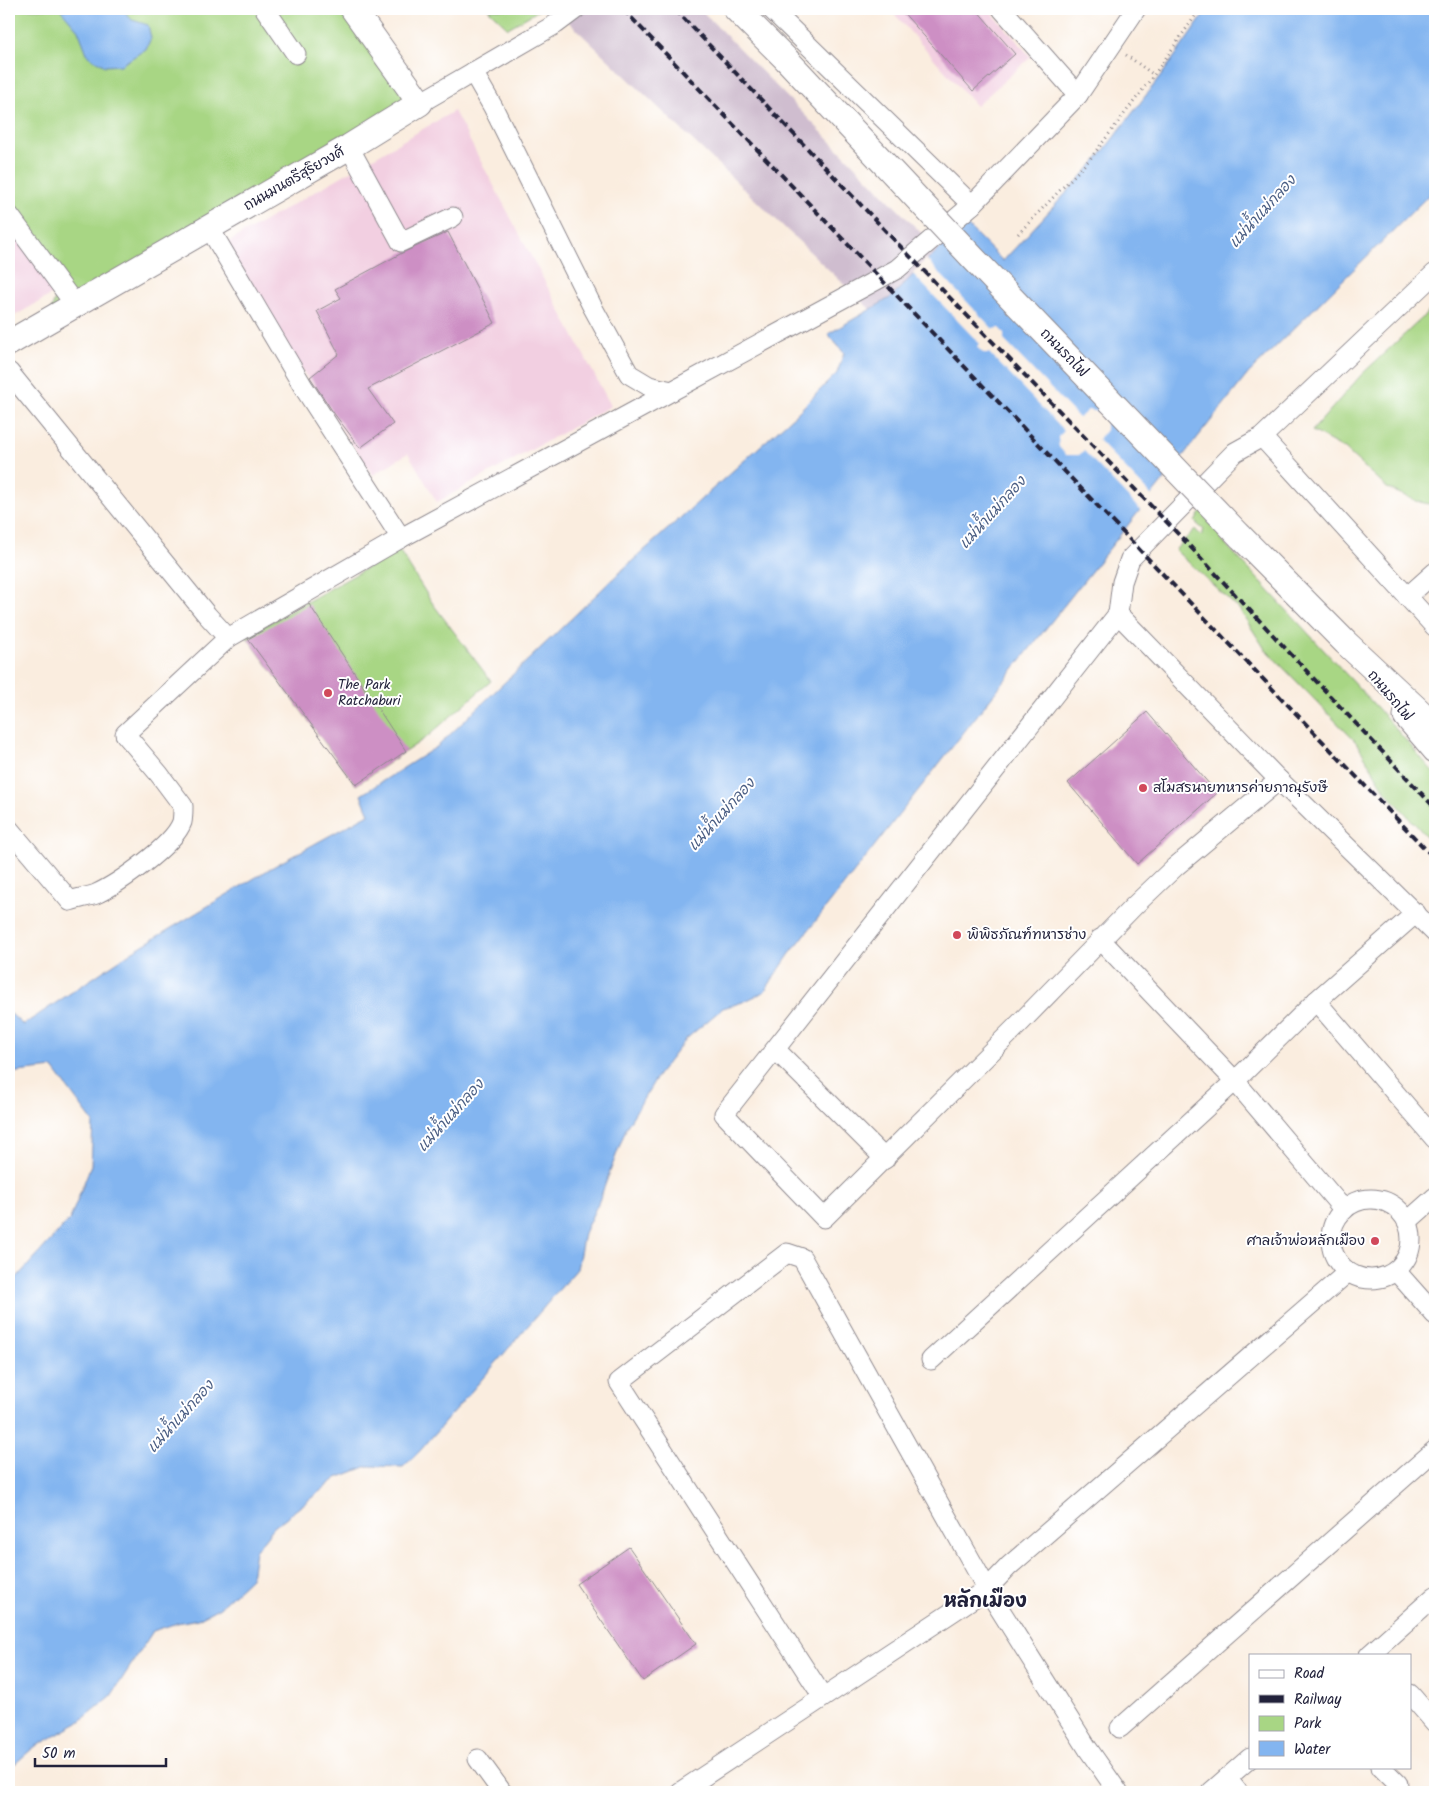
<svg xmlns="http://www.w3.org/2000/svg" width="1444" height="1801" viewBox="0 0 1444 1801" font-family="Kalam,'Playpen Sans Thai',sans-serif">
	<style>
		.built { fill: #f2cfe1 }
		.industrial { fill: #cfbdcf }
		.green { fill: #a8d684; stroke: #657c60 }
		.water { fill: #83b5f0; stroke: #526c96 }
		.pier { fill: #faeddf }
		.building { fill: #cd8fc4 }
		.lines { fill: none; stroke-linecap: round; stroke-linejoin: round }
		.minor-casing { stroke: #8e888d; stroke-width: 21 }
		.major-casing { stroke: #8e888d; stroke-width: 27 }
		.path { stroke: #8e888d; stroke-width: 3; stroke-dasharray: 1 4; stroke-linecap: butt }
		.minor { stroke: #fff; stroke-width: 19 }
		.major { stroke: #fff; stroke-width: 25 }
		.rail { stroke: #22223b; stroke-width: 4; stroke-dasharray: 8 4; stroke-linecap: butt }
		.major-bridge-casing { stroke: #8e888d; stroke-width: 27; stroke-linecap: butt }
		.major-bridge { stroke: #fff; stroke-width: 25 }
		.poi-dot { fill: #d1495b; stroke: #fff; stroke-width: 2 }
		.labels { text-anchor: middle; dominant-baseline: central; stroke-width: 4; stroke-linejoin: round; paint-order: stroke }
		.street-label { font-size: 14px; fill: #22223b; stroke: #fff }
		.poi-label { font-size: 14px; fill: #22223b; stroke: #fff; text-anchor: start }
		.water-label { font-size: 15px; font-style: italic; fill: #495d83; stroke: #fff }
		.district-label { font-size: 19px; font-weight: bold; fill: #22223b; stroke: #fff }
	</style>
	<rect width="100%" height="100%" fill="#fff"/>
	<filter id="ink" filterUnits="userSpaceOnUse"><feTurbulence type="fractalNoise" baseFrequency=".02" numOctaves="2"/><feDisplacementMap in="SourceGraphic" scale="10" xChannelSelector="R" yChannelSelector="G"/><feConvolveMatrix kernelMatrix="1 2 1 2 8 2 1 2 1" color-interpolation-filters="sRGB"/></filter>
	<filter id="wash" filterUnits="userSpaceOnUse"><feTurbulence type="fractalNoise" baseFrequency=".0096" numOctaves="4" result="noise"/><feDisplacementMap in="SourceGraphic" scale="20" xChannelSelector="R" yChannelSelector="G"/><feGaussianBlur stdDeviation="1.12" result="paint"/><feColorMatrix in="noise" values="0 0 0 0 0 0 0 0 0 0 0 0 0 0 0 0 0 1.4 0 .05"/><feComposite in="paint" operator="in"/></filter>
	<g filter="url(#wash)">
		<rect width="100%" height="100%" fill="#faeddf"/>
		<g class="built">
			<path d="M890 9H988L1031 57 976 106Z"/>
			<path d="M454 111 611 406 437 502 408 453 373 475 302 370 225 244Z"/>
			<path d="M9 211 58 291 9 319Z"/>
		</g>
		<path class="industrial" d="M555 9H700L938 250 890 298 871 310Z"/>
		<g class="green">
			<path d="M9 9H347L420 103 47 321 58 291 9 211Z"/>
			<path d="M488 9H541L508 28Z"/>
			<path d="M1435 306V505L1419 502 1387 488 1345 449 1312 431 1362 374Z"/>
			<path d="M1202 509 1221 531 1219 537 1383 714 1435 774V846L1386 792 1356 742 1265 649 1239 609 1175 550 1195 529 1201 536 1204 530 1195 522Z"/>
			<path d="M399 550 433 604 491 681 427 737 356 785 246 636Z"/>
		</g>
		<g class="water">
			<path d="M60 9H122L132 20 148 25 151 38 146 49 121 65 105 66 88 56 78 30Z"/>
			<path d="M1208 9H1435V189L1248 374 993 695 789 955 764 992 743 1002 723 1008 686 1039 658 1075 627 1126 599 1201 584 1233 577 1269 419 1452 403 1467 368 1466 337 1478 274 1527 255 1551 251 1578 220 1607 198 1619 177 1623 153 1631 111 1696 78 1723 33 1748 9 1769V1286L70 1219 91 1165 93 1122 53 1068 9 1073V1012L23 1025 133 951 278 864 369 814 361 795 438 746 620 572 795 415 837 373 844 353 828 334 890 298 965 223 1003 261 1095 162 1163 73Z"/>
		</g>
		<path class="pier" d="M926 259 993 329 999 328 1004 333V340L1079 418 1088 410 1100 412 1106 418V430L1098 440 1153 497 1142 512 1084 451 1079 455H1066L1059 447 1058 437 1064 431 989 353H983L977 347 979 343 912 273Z"/>
		<g id="blocks">
			<g class="building">
				<path d="M900 9H976L1015 54 973 91Z"/>
				<path d="M448 232 495 323 368 389 393 424 360 448 333 412 310 377 339 354 317 311 341 298 335 289 402 253Z"/>
				<path d="M309 604 406 751 356 785 248 639Z"/>
				<path d="M1147 712 1217 793 1137 864 1068 783Z"/>
				<path d="M629 1547 696 1644 643 1681 576 1584Z"/>
			</g>
		</g>
	</g>
	<g filter="url(#ink)">
		<use href="#blocks" fill-opacity="0" stroke="#8e888d" stroke-width="1"/>
		<g class="lines">
			<defs>
				<g id="minor">
					<path d="M265 9 296 54"/>
					<path d="M771 9 972 205"/>
					<path d="M1002 9 1078 95"/>
					<path d="M473 72 493 107 592 306 629 374 649 386 672 391 897 269 972 205 1078 95 1136 9"/>
					<path d="M420 103 556 24 576 9"/>
					<path d="M349 147 401 242 453 217"/>
					<path d="M9 215 76 306"/>
					<path d="M210 229 304 388 401 538"/>
					<path d="M9 372 207 615 228 638 401 538 672 391"/>
					<path d="M1262 437 1435 627"/>
					<path d="M1407 597 1435 572"/>
					<path d="M1118 614 1279 780 1435 933"/>
					<path d="M1279 780 1175 867 1134 906 1018 1025 824 1218 724 1114 1118 614 1122 582 1130 559 1235 452 1262 437 1435 273"/>
					<path d="M9 829 70 901C78 898 88 897 96 894 118 884 174 845 182 822 183 817 183 811 183 806L159 774 125 734 228 638"/>
					<path d="M1100 939 1235 1081 1344 1210"/>
					<path d="M1316 1001 1435 1139"/>
					<path d="M776 1050 885 1159"/>
					<circle cx="1371" cy="1239" r="40"/>
					<path d="M1408 1221 1435 1197"/>
					<path d="M1396 1271 1435 1315"/>
					<path d="M931 1360 1235 1081 1316 1001 1416 913"/>
					<path d="M1369 1655 1435 1596"/>
					<path d="M1410 1694 1435 1723"/>
					<path d="M823 1697 619 1382 787 1253 802 1258 987 1589 1088 1749 1118 1792"/>
					<path d="M1120 1728 1435 1450"/>
					<path d="M478 1759 502 1792"/>
					<path d="M1381 1767 1398 1784"/>
					<path d="M1227 1778 1238 1792"/>
					<path d="M680 1792 987 1589 1009 1566 1348 1272"/>
					<path d="M1211 1792 1250 1758"/>
				</g>
				<g id="major">
					<path d="M736 9 787 60"/>
					<path d="M9 343 349 147 420 103 353 9"/>
					<path d="M1240 536 1346 643 1435 726"/>
					<path d="M1406 716 1435 750"/>
				</g>
			</defs>
			<use href="#minor" class="minor-casing"/>
			<use href="#major" class="major-casing"/>
			<g class="path">
				<path d="M1126 55 1154 75"/>
				<path d="M1018 234 1090 159 1154 75 1200 9"/>
			</g>
			<use href="#minor" class="minor"/>
			<use href="#major" class="major"/>
			<g class="rail">
				<path d="M623 9 1435 859"/>
				<path d="M675 9 900 246 1184 540 1435 808"/>
			</g>
			<defs>
				<path id="major-bridge" d="M787 60 972 257 1240 536"/>
			</defs>
			<use href="#major-bridge" class="major-bridge-casing"/>
			<use href="#major-bridge" class="major-bridge"/>
		</g>
	</g>
	<g class="poi-dot">
		<circle cx="328" cy="693" r="5"/>
		<circle cx="1143" cy="788" r="5"/>
		<circle cx="957" cy="935" r="5"/>
		<circle cx="1375" cy="1241" r="5"/>
	</g>
	<g class="labels">
		<g class="street-label">
			<text transform="translate(294 179) rotate(-30)">ถนนมนตรีสุริยวงศ์</text>
			<text transform="translate(1064 353) rotate(46)">ถนนรถไฟ</text>
			<text transform="translate(1390 696) rotate(50)">ถนนรถไฟ</text>
		</g>
		<g class="poi-label">
			<text x="338" y="685">The Park<tspan x="338" dy="16">Ratchaburi</tspan></text>
			<text x="1153" y="788">สโมสรนายทหารค่ายภาณุรังษี</text>
			<text x="967" y="935">พิพิธภัณฑ์ทหารช่าง</text>
			<text x="1365" y="1241" text-anchor="end">ศาลเจ้าพ่อหลักเมือง</text>
		</g>
		<g class="water-label">
			<text transform="translate(1263 212) rotate(-48)">แม่น้ำแม่กลอง</text>
			<text transform="translate(993 513) rotate(-48)">แม่น้ำแม่กลอง</text>
			<text transform="translate(722 815) rotate(-48)">แม่น้ำแม่กลอง</text>
			<text transform="translate(451 1116) rotate(-48)">แม่น้ำแม่กลอง</text>
			<text transform="translate(181 1417) rotate(-48)">แม่น้ำแม่กลอง</text>
		</g>
		<g class="district-label">
			<text x="985" y="1602">หลักเมือง</text>
		</g>
	</g>
	<rect width="1444" height="1801" fill="none" stroke="#fff" stroke-width="30"/>
	<rect x="1249" y="1654" width="162" height="115" fill="#ffffff" stroke="#a7a7b1"/>
	<rect x="1259" y="1670" width="25" height="8" fill="#ffffff" stroke="#a7a7b1"/>
	<text x="1294" y="1678" font-size="15" fill="#22223b">Road</text>
	<rect x="1259" y="1695" width="25" height="8" fill="#22223b" stroke="#a7a7b1"/>
	<text x="1294" y="1704" font-size="15" fill="#22223b">Railway</text>
	<rect x="1259" y="1716" width="25" height="15" fill="#a8d684" stroke="#a7a7b1"/>
	<text x="1294" y="1728" font-size="15" fill="#22223b">Park</text>
	<rect x="1259" y="1741" width="25" height="15" fill="#83b5f0" stroke="#a7a7b1"/>
	<text x="1294" y="1754" font-size="15" fill="#22223b">Water</text>
	<path d="M35 1758v8h131v-8" fill="none" stroke="#22223b" stroke-width="2.5"/>
	<text x="42" y="1758" font-size="15" fill="#22223b" stroke="#ffffff" stroke-width="4" paint-order="stroke">50 m</text>
</svg>
